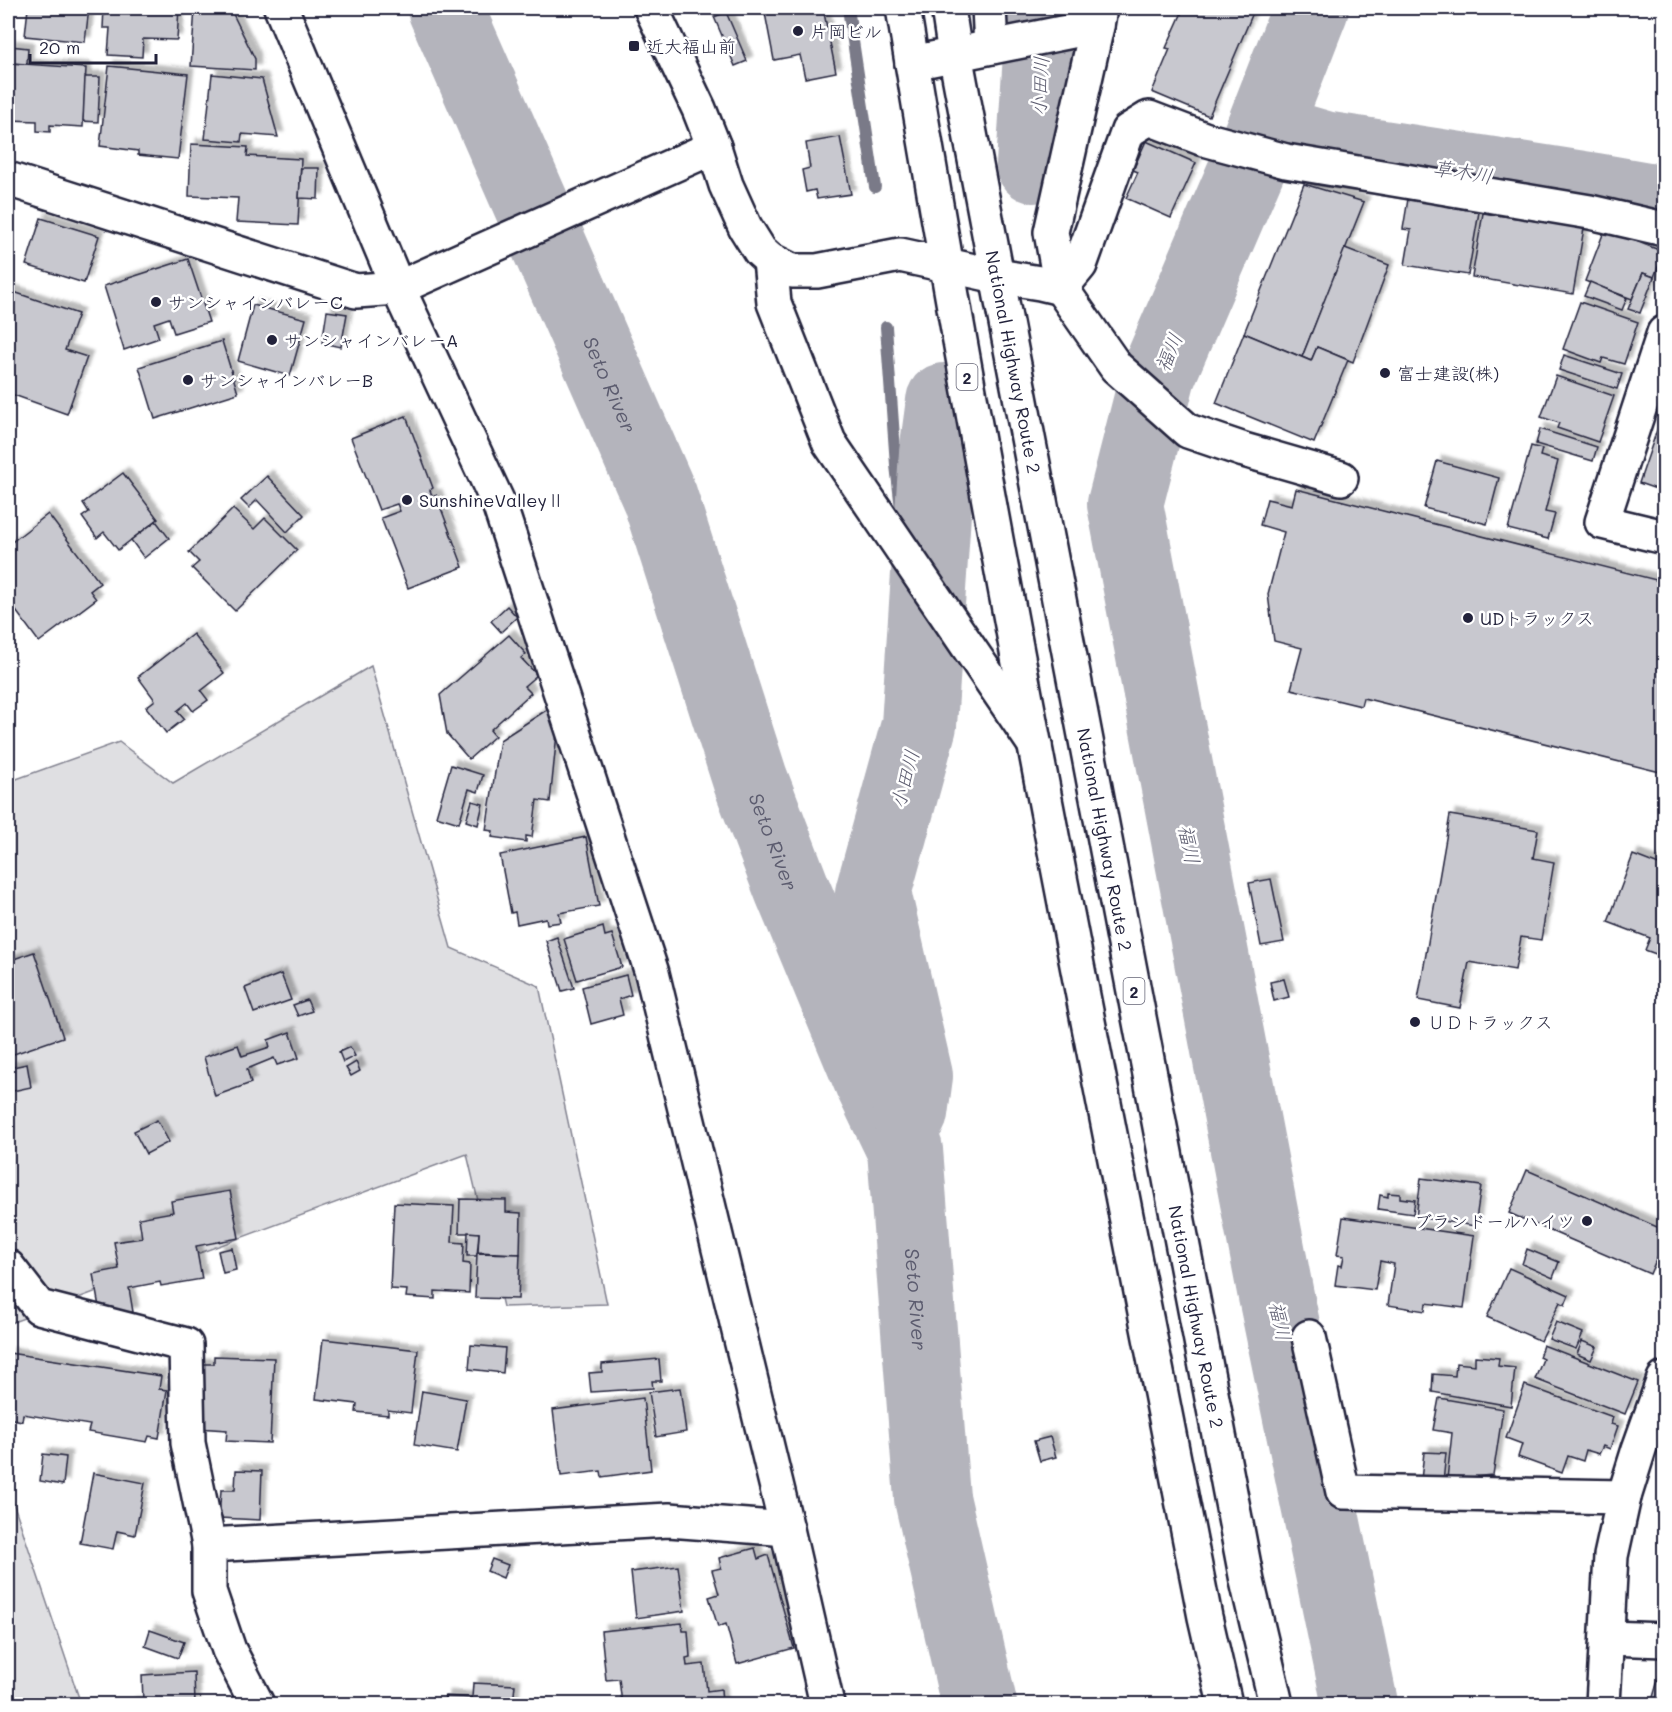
<svg xmlns="http://www.w3.org/2000/svg" width="1672" height="1712" viewBox="0 0 1672 1712" font-family="Mali,'Klee One',sans-serif">
	<style>
		.green { fill: #dfdfe2; stroke: #80808e; stroke-width: 1.5 }
		.lines { fill: none; stroke-linecap: round; stroke-linejoin: round }
		.stream { stroke: #7a7a88; stroke-width: 12 }
		.river { stroke: #b4b4bc; stroke-width: 76 }
		.building { fill: #c8c8cf; stroke: #22223b; stroke-width: 1.5; filter: url(#shadow) }
		.minor-casing { stroke: #22223b; stroke-width: 38 }
		.highway-casing { stroke: #22223b; stroke-width: 38 }
		.minor { stroke: #fff; stroke-width: 33 }
		.highway { stroke: #fff; stroke-width: 33 }
		.poi-dot { fill: #22223b; stroke: #fff; stroke-width: 2 }
		.labels { text-anchor: middle; dominant-baseline: central; stroke-width: 5; stroke-linejoin: round; paint-order: stroke }
		.shield { fill: #fff; stroke: #646476; stroke-width: 1.5 }
		.shield-label { font-size: 16px; font-weight: bold; fill: #22223b }
		.poi-label { font-size: 18px; fill: #22223b; stroke: #fff; text-anchor: start }
		.street-label { font-size: 18px; fill: #22223b; stroke: #fff }
		.water-label { font-size: 20px; font-style: italic; fill: #5c5c6f; stroke: #fff }
	</style>
	<defs>
		<filter id="shadow"><feDropShadow dx="5.5" dy="-5.5" stdDeviation="1.5" flood-color="#0004"/></filter>
	</defs>
	<rect width="100%" height="100%" fill="#fff"/>
	<filter id="ink" filterUnits="userSpaceOnUse"><feTurbulence type="fractalNoise" baseFrequency=".0167" numOctaves="2"/><feDisplacementMap in="SourceGraphic" scale="12" xChannelSelector="R" yChannelSelector="G"/><feConvolveMatrix kernelMatrix="1 2 1 2 8 2 1 2 1" color-interpolation-filters="sRGB"/></filter>
	<g filter="url(#ink)">
		<g class="green">
			<path d="M371 666 451 948 539 986 607 1304 503 1307 467 1154 8 1324V782L119 742 173 783Z"/>
			<path d="M8 1487 81 1704H8Z"/>
		</g>
		<g class="lines">
			<g class="stream">
				<path d="M848 8 875 187"/>
				<path d="M886 327 896 465 904 535"/>
				<path d="M909 577 921 691"/>
			</g>
			<g class="river">
				<path id="s1" d="M445 8 660 498 750 779 792 889 871 1079 905 1150 932 1498 979 1704"/>
				<path d="M1311 8 1263 131 1158 375 1125 504 1276 1296 1360 1704"/>
				<path d="M1263 131 1324 149 1596 191 1664 203"/>
				<path d="M1034 165 1044 8"/>
				<path d="M910 1113 915 1076 873 893 919 725 937 453 944 401"/>
			</g>
		</g>
		<g class="building">
			<path d="M28 8H89L85 42 25 36Z"/>
			<path d="M104 8H179L177 40 143 39 142 57 108 55 110 28H103Z"/>
			<path d="M195 8H230L255 59V70L191 66Z"/>
			<path d="M764 8H823L836 72 805 78 800 55 774 60Z"/>
			<path d="M1184 8H1255L1209 116 1152 92 1170 49 1166 48Z"/>
			<path d="M726 12 747 61 735 66 714 17Z"/>
			<path d="M10 46 28 48 27 64 9 63Z"/>
			<path d="M8 63 86 68 83 127 50 125V132L37 131V121L8 120Z"/>
			<path d="M109 66 188 74 178 159 138 155V151L100 146Z"/>
			<path d="M212 74 262 79 278 137 242 134 241 142 205 139Z"/>
			<path d="M85 77H100L98 122 83 121Z"/>
			<path d="M840 137 851 194 817 199 815 190 806 192 802 170 810 168 806 143Z"/>
			<path d="M1146 141 1196 163 1171 218 1126 198 1138 172 1133 170Z"/>
			<path d="M191 144 248 147 247 156 301 159 298 225 236 222 238 198 189 196Z"/>
			<path d="M301 168H319L318 199 299 198Z"/>
			<path d="M1304 184 1364 202 1302 357 1244 333Z"/>
			<path d="M1408 199 1479 212 1468 275 1405 265 1411 230 1403 229Z"/>
			<path d="M1483 213 1584 228 1573 294 1472 277Z"/>
			<path d="M41 218 99 236 84 283 26 265Z"/>
			<path d="M1605 229 1664 252 1654 277 1643 273 1632 299 1585 281Z"/>
			<path d="M1345 248 1389 265 1353 362 1317 347 1311 361 1302 357Z"/>
			<path d="M188 259 209 322 174 333 169 318 154 323 159 338 124 350 104 286Z"/>
			<path d="M1643 273 1654 277 1640 313 1628 309Z"/>
			<path d="M1590 282 1627 298 1622 310 1584 296Z"/>
			<path d="M8 290 78 314 65 350 87 357 67 414 8 393Z"/>
			<path d="M1580 302 1638 322 1624 364 1603 358 1601 363 1563 349Z"/>
			<path d="M253 305 306 319 290 376 238 361Z"/>
			<path d="M327 311 347 314 341 347 322 343Z"/>
			<path d="M1244 333 1311 361 1317 347 1348 360 1314 443 1216 403Z"/>
			<path d="M222 341 238 393 155 419 139 367Z"/>
			<path d="M1564 355 1622 374 1617 389 1559 370Z"/>
			<path d="M1556 376 1614 396 1598 442 1557 428 1559 423 1541 417Z"/>
			<path d="M406 416 433 488 430 490 432 496 436 495 463 567 408 588 381 518 400 511 397 504 379 510 351 438Z"/>
			<path d="M1659 424 1664 426V500L1657 497 1659 490 1639 483Z"/>
			<path d="M1540 429 1597 447 1593 461 1536 444Z"/>
			<path d="M1531 446 1542 449 1540 456 1558 461 1545 512 1555 514 1548 539 1508 529Z"/>
			<path d="M1437 461 1499 478 1487 524 1424 508Z"/>
			<path d="M123 473 158 519 118 550 104 532 97 538 82 517 89 512 83 503Z"/>
			<path d="M267 476 304 515 287 532 257 500 249 508 241 500Z"/>
			<path d="M1296 489 1664 582V773L1363 698 1361 706 1291 689 1302 648 1274 641 1268 594 1284 532 1260 525 1267 499 1292 505Z"/>
			<path d="M233 509 254 529 265 518 297 550 235 611 192 568 199 562 189 552Z"/>
			<path d="M48 514 100 583 90 591 96 599 39 642 8 600V545Z"/>
			<path d="M156 521 169 538 144 558 131 540Z"/>
			<path d="M507 606 517 617 501 632 491 621Z"/>
			<path d="M193 634 224 673 201 691 208 700 193 711 187 703 177 711 184 719 166 733 146 707 155 700 138 677Z"/>
			<path d="M509 635 526 654 521 658 537 675 524 686 531 693 490 730 495 736 469 759 447 734 440 695Z"/>
			<path d="M548 709 557 733 550 802 537 800 532 837 526 836V842L492 837 493 831 486 830 500 740Z"/>
			<path d="M451 765 483 775 478 792 469 789 459 823 436 816Z"/>
			<path d="M472 801 483 804 478 825 466 821Z"/>
			<path d="M1450 815 1538 830 1533 858 1554 862 1541 940 1521 937 1515 970 1469 962 1460 1008 1418 1000Z"/>
			<path d="M586 837 599 906 559 913 561 922 547 924 546 918 517 924 515 912 511 913 500 855Z"/>
			<path d="M1633 855 1664 867V957L1645 950 1650 938 1608 922Z"/>
			<path d="M1271 879 1284 942 1261 946 1249 883Z"/>
			<path d="M603 927 605 936 612 934 622 967 577 980 564 939Z"/>
			<path d="M557 937 574 988 562 991 546 941Z"/>
			<path d="M34 952 63 1037 8 1056V961Z"/>
			<path d="M281 974 291 1000 254 1013 245 988Z"/>
			<path d="M626 975 631 995 619 999 623 1015 591 1024 582 987Z"/>
			<path d="M1284 979 1289 997 1274 1001 1270 982Z"/>
			<path d="M307 1000 312 1011 298 1016 293 1005Z"/>
			<path d="M290 1032 299 1058 277 1065 274 1058 247 1069 251 1083 215 1096 204 1057 238 1045 242 1056 270 1047 268 1040Z"/>
			<path d="M350 1047 355 1056 343 1062 339 1052Z"/>
			<path d="M356 1062 360 1071 351 1076 346 1068Z"/>
			<path d="M27 1064 31 1087 8 1092V1068Z"/>
			<path d="M157 1120 169 1142 146 1154 134 1131Z"/>
			<path d="M1527 1170 1664 1230V1241L1650 1274 1509 1213Z"/>
			<path d="M1421 1178 1481 1186 1475 1226 1416 1217Z"/>
			<path d="M230 1191 239 1238 196 1246 202 1279 161 1286 160 1282 129 1288 133 1312 101 1318 93 1274 119 1269 114 1242 142 1238 139 1218 173 1212 171 1201Z"/>
			<path d="M1388 1193 1400 1194V1198L1415 1200 1413 1214 1378 1209 1380 1195 1388 1197Z"/>
			<path d="M460 1199 506 1200V1212L521 1213 520 1254 478 1252 479 1233H459Z"/>
			<path d="M394 1203 454 1206 452 1242 464 1243 463 1263 470 1264 469 1293 435 1291V1299L406 1297 407 1290 390 1289Z"/>
			<path d="M1343 1217 1474 1236 1464 1308 1426 1303 1425 1311 1388 1305 1394 1264 1380 1261 1375 1290 1335 1285 1338 1265 1342 1266 1344 1256 1337 1255Z"/>
			<path d="M468 1232 479 1233 477 1256H467Z"/>
			<path d="M232 1248 236 1270 223 1273 218 1251Z"/>
			<path d="M1527 1249 1559 1262 1553 1278 1522 1264Z"/>
			<path d="M477 1253 520 1254 518 1299 475 1298Z"/>
			<path d="M1509 1268 1569 1295 1565 1305 1560 1302 1541 1341 1487 1317Z"/>
			<path d="M1556 1322 1583 1333 1576 1349 1549 1339Z"/>
			<path d="M323 1339 418 1350 411 1413 388 1410V1415L356 1412 357 1404 316 1399Z"/>
			<path d="M1582 1341 1597 1347 1591 1360 1577 1354Z"/>
			<path d="M471 1345 505 1348 503 1373 469 1369Z"/>
			<path d="M1543 1345 1638 1382 1625 1414 1535 1379 1543 1359 1539 1357Z"/>
			<path d="M9 1353 161 1376 159 1389 167 1390 159 1438 149 1436 147 1442 88 1432 90 1425 23 1414 22 1421 8 1418Z"/>
			<path d="M214 1356 274 1358 270 1443 226 1441 227 1430 197 1428 199 1364H214Z"/>
			<path d="M1475 1356 1499 1358 1498 1366 1515 1368 1511 1406 1432 1392 1433 1374 1455 1376 1456 1363 1475 1365Z"/>
			<path d="M659 1359 661 1381H652L653 1388 591 1392 589 1373 602 1372V1364Z"/>
			<path d="M1525 1385 1613 1417 1611 1424 1618 1426 1610 1449 1603 1446 1599 1454 1586 1450 1583 1461 1568 1456 1562 1473 1518 1457 1522 1444 1506 1438Z"/>
			<path d="M680 1388 686 1432 656 1437 649 1392Z"/>
			<path d="M422 1391 466 1399 457 1452 414 1445Z"/>
			<path d="M643 1398 651 1470 602 1477 601 1471 561 1476 553 1410Z"/>
			<path d="M1439 1398 1503 1409 1493 1475 1447 1479 1452 1433 1433 1430Z"/>
			<path d="M1050 1437 1056 1457 1040 1461 1034 1441Z"/>
			<path d="M1424 1452 1446 1453 1443 1482 1421 1480Z"/>
			<path d="M43 1454 66 1457 63 1485 40 1481Z"/>
			<path d="M236 1470 262 1471 260 1520 219 1518 221 1490H235Z"/>
			<path d="M93 1473 145 1483 135 1535 117 1531 113 1549 80 1543Z"/>
			<path d="M755 1548 758 1559 768 1555 794 1648 737 1664 726 1624 718 1627 709 1597 719 1594 712 1570 721 1568 719 1558Z"/>
			<path d="M492 1559 508 1565 503 1578 487 1571Z"/>
			<path d="M678 1566 684 1611 636 1618 631 1572Z"/>
			<path d="M682 1623 683 1631H688L690 1657 686 1658 687 1666 704 1664 707 1691 721 1689 722 1704H618H622L619 1679 606 1680 601 1631Z"/>
			<path d="M150 1630 184 1642 178 1658 145 1646Z"/>
			<path d="M1661 1670 1664 1671V1704H1651Z"/>
			<path d="M194 1672 195 1704H130V1703L143 1702 142 1675Z"/>
			<path d="M473 1683 515 1685 513 1704H444L445 1696 472 1698Z"/>
		</g>
		<g class="lines">
			<defs>
				<g id="minor">
					<path d="M281 8 398 288 500 507 652 973 787 1529 827 1704"/>
					<path d="M651 8 699 109 714 147 726 185 745 227 760 251 770 260 792 271H817L900 255 997 276 1040 283 1061 288"/>
					<path d="M989 8 991 47"/>
					<path d="M1097 26 1051 232 1061 288 1116 367 1188 431 1244 450 1341 478"/>
					<path d="M912 63 1097 26 1100 8"/>
					<path d="M8 179 356 291 398 288 714 147"/>
					<path d="M770 260 774 303 829 442 1035 745"/>
					<path d="M1061 288 1080 265 1128 131 1149 118 1204 139 1286 161 1590 212 1664 229"/>
					<path d="M1664 333 1602 522 1664 537"/>
					<path d="M8 1267 39 1307 186 1345 188 1443 209 1545"/>
					<path d="M1309 1337 1343 1492 1624 1497"/>
					<path d="M1608 1638 1664 1640"/>
					<path d="M257 1704 229 1650 209 1591V1545L669 1520 787 1529"/>
					<path d="M1603 1704 1611 1556 1624 1497 1639 1449 1664 1379"/>
				</g>
				<g id="highway">
					<path d="M903 8C991 546 1100 1081 1205 1617L1225 1704"/>
					<path id="s2" d="M948 8 955 54 997 276 1247 1581 1276 1704"/>
				</g>
			</defs>
			<use href="#minor" class="minor-casing"/>
			<use href="#highway" class="highway-casing"/>
			<use href="#minor" class="minor"/>
			<use href="#highway" class="highway"/>
		</g>
	</g>
	<g class="poi-dot">
		<circle cx="798" cy="31" r="6"/>
		<rect x="628" y="40" width="12" height="12" rx="3"/>
		<circle cx="156" cy="302" r="6"/>
		<circle cx="272" cy="340" r="6"/>
		<circle cx="1385" cy="373" r="6"/>
		<circle cx="188" cy="380" r="6"/>
		<circle cx="407" cy="500" r="6"/>
		<circle cx="1468" cy="618" r="6"/>
		<circle cx="1415" cy="1022" r="6"/>
		<circle cx="1587" cy="1221" r="6"/>
	</g>
	<g class="labels">
		<g class="shield">
			<rect x="956.5" y="364" width="21" height="26" rx="4.5"/>
			<rect x="1123.5" y="978" width="21" height="26" rx="4.5"/>
		</g>
		<g class="shield-label">
			<text x="967" y="377">2</text>
			<text x="1134" y="991">2</text>
		</g>
		<g class="poi-label">
			<text x="810" y="31">片岡ビル</text>
			<text x="646" y="46">近大福山前</text>
			<text x="168" y="302">サンシャインバレーC</text>
			<text x="284" y="340">サンシャインバレーA</text>
			<text x="1397" y="373">富士建設(株)</text>
			<text x="200" y="380">サンシャインバレーB</text>
			<text x="419" y="500">SunshineValleyⅡ</text>
			<text x="1480" y="618">UDトラックス</text>
			<text x="1427" y="1022">ＵＤトラックス</text>
			<text x="1575" y="1221" text-anchor="end">ブランドールハイツ</text>
		</g>
		<g class="street-label">
			<text stroke="none"><textPath href="#s2" startOffset="360">National Highway Route 2</textPath></text>
			<text stroke="none"><textPath href="#s2" startOffset="846">National Highway Route 2</textPath></text>
			<text stroke="none"><textPath href="#s2" startOffset="1332">National Highway Route 2</textPath></text>
		</g>
		<g class="water-label">
			<text transform="translate(1039 86) rotate(-87)">小田川</text>
			<text transform="translate(1463 171) rotate(9)">草木川</text>
			<text transform="translate(1168 352) rotate(-67)">福川</text>
			<text stroke="none"><textPath href="#s1" startOffset="411">Seto River</textPath></text>
			<text transform="translate(904 779) rotate(-75)">小田川</text>
			<text stroke="none"><textPath href="#s1" startOffset="897">Seto River</textPath></text>
			<text transform="translate(1190 844) rotate(79)">福川</text>
			<text stroke="none"><textPath href="#s1" startOffset="1382">Seto River</textPath></text>
			<text transform="translate(1281 1321) rotate(78)">福川</text>
		</g>
	</g>
	<rect width="1672" height="1712" fill="none" stroke="#fff" stroke-width="30"/>
	<rect x="15" y="15" width="1642" height="1682" fill="none" stroke="#22223b" stroke-width="2" filter="url(#ink)"/>
	<path d="M30 54v9h126v-9" fill="none" stroke="#22223b" stroke-width="3"/>
	<text x="39" y="54" font-size="18" fill="#22223b" stroke="#ffffff" stroke-width="4.5" paint-order="stroke">20 m</text>
</svg>
